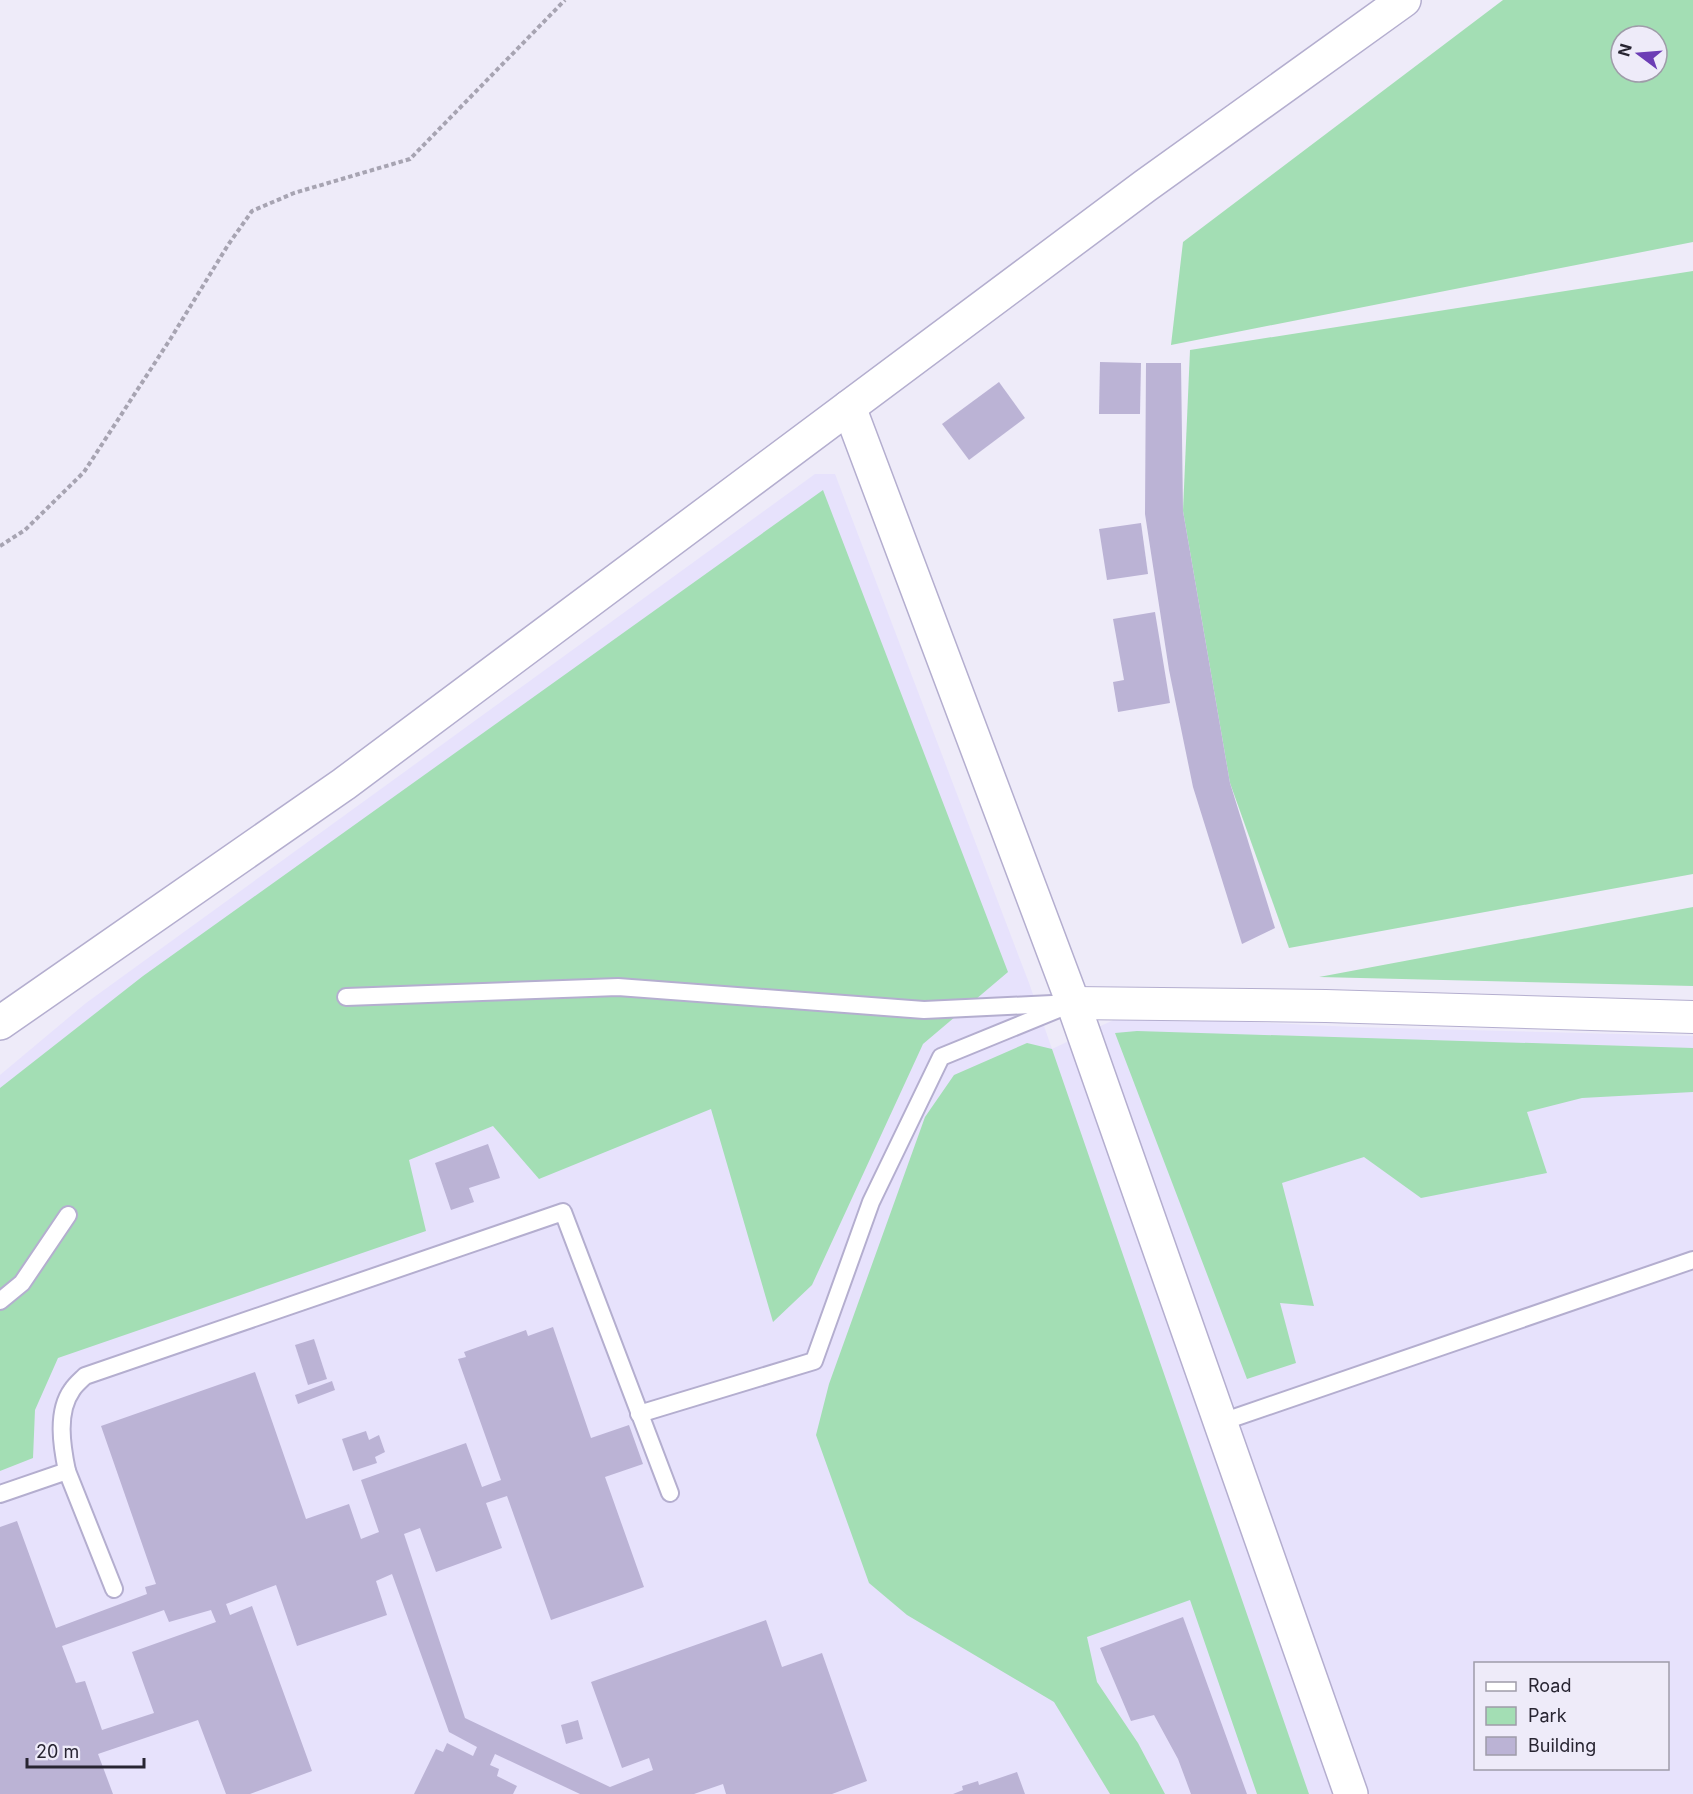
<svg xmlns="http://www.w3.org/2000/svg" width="1693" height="1794" viewBox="0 0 1693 1794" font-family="Inter,sans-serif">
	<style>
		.built { fill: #e7e2fc; fill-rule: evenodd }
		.green { fill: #a3deb4; fill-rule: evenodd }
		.building { fill: #bbb3d5; fill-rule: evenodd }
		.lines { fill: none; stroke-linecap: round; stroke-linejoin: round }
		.service-casing { stroke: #b4aecf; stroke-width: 20 }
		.minor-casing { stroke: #b4aecf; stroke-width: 34 }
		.tertiary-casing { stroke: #b4aecf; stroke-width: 36 }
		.path { stroke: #a7a4b2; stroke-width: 4; stroke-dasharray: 4.5 3; stroke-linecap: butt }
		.service { stroke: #fff; stroke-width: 16 }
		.minor { stroke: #fff; stroke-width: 32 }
		.tertiary { stroke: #fff; stroke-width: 33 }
	</style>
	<rect width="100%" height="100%" fill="#eeebf9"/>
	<path class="built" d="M815 474H835L1029 983 1052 1049 1122 1016 1352 1027 1693 1036V1794H0V1075L86 1003ZM1476 1664H1668V1768H1476Z"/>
	<g class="green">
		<path d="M1503 0H1693V242L1171 345 1183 242ZM1621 36H1657V72H1621Z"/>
		<path d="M1693 271V874L1289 948 1230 783 1183 511 1190 350Z"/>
		<path d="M823 490 1008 972 923 1044 812 1285 773 1322 711 1109 539 1179 493 1126 409 1160 426 1231 58 1358 35 1410 33 1458 0 1471V1088L143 976Z"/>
		<path d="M1693 907V986L1319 977Z"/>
		<path d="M1137 1031 1693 1048V1092L1582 1098 1527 1112 1547 1173 1421 1198 1364 1157 1282 1183 1314 1306 1280 1303 1296 1363 1247 1379 1115 1033Z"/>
		<path d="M1027 1043 1052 1049 1309 1794H1257L1190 1600 1087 1637 1097 1682 1138 1743 1165 1794H1110L1054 1702 907 1615 869 1583 816 1435 829 1384 925 1117 954 1075Z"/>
	</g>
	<g class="building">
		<path d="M1100 362 1141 363 1140 414H1099Z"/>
		<path d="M1146 363H1181L1183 511 1230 783 1275 928 1242 944 1193 787 1169 670 1145 514Z"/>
		<path d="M999 382 1025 418 969 460 942 424Z"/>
		<path d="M1141 523 1148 574 1107 580 1099 529Z"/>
		<path d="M1155 612 1170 703 1118 712 1113 682 1124 680 1113 619Z"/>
		<path d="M488 1144 500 1178 469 1188 474 1202 451 1210 435 1163Z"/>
		<path d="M553 1327 591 1438 629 1425 643 1464 605 1477 644 1587 551 1620 507 1496 486 1503 502 1548 436 1572 420 1528 404 1534 465 1718 610 1787 653 1770 649 1758 622 1768 591 1682 766 1620 782 1667 822 1653 867 1781 832 1794H726L723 1784 694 1794H580L495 1754 490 1765 499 1769 497 1776 517 1786 513 1794H414L436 1749 443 1752 447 1743 473 1756 477 1747 449 1732 392 1574 376 1581 387 1615 297 1646 276 1585 226 1604 230 1615 252 1606 312 1771 250 1794H226L198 1720 98 1754 113 1794H0V1527L17 1521 56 1628 147 1594 145 1587 156 1584 101 1426 255 1372 306 1519 349 1504 361 1539 379 1532 361 1480 466 1443 482 1487 501 1480 458 1359 466 1357 464 1352 526 1330 528 1336ZM164 1610 169 1622 211 1610 216 1622 132 1652 154 1713 102 1730 85 1681 76 1683 62 1646Z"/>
		<path d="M314 1339 327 1379 308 1385 295 1345Z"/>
		<path d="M332 1381 335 1390 298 1404 295 1395Z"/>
		<path d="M366 1431 369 1440 379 1435 385 1452 375 1457 377 1463 353 1471 342 1439Z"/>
		<path d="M1183 1617 1247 1794H1191L1178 1759 1154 1715 1131 1721 1100 1648Z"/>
		<path d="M578 1720 583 1739 566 1744 561 1725Z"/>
		<path d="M1017 1772 1025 1794H953L963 1790 962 1786 978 1781 979 1785Z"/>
	</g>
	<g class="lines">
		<defs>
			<g id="service">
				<path d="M346 997 618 987 924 1010 1073 1003"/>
				<path d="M0 1301 22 1283 68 1215"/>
				<path d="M639 1414 814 1361 871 1202 941 1057 1061 1008"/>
				<path d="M1219 1423 1693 1260"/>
				<path d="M67 1471 114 1589"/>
				<path d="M0 1494 67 1471C62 1447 56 1412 72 1390 75 1385 81 1380 85 1376L563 1212 670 1493"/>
			</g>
			<path id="minor" d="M1073 1003 1326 1006 1693 1017"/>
			<g id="tertiary">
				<path d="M849 407 1073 1003 1351 1794"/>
				<path d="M0 1023 344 784 1145 186 1404 0"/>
			</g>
		</defs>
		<use href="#service" class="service-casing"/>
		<use href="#minor" class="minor-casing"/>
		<use href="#tertiary" class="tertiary-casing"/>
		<path class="path" d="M0 546 25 530 84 472 171 338 228 245 252 211 294 193 410 159 565 0"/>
		<use href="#service" class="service"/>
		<use href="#minor" class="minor"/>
		<use href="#tertiary" class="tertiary"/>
	</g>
	<rect x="1474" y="1662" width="195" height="108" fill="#eeebf9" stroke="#9f9ca9" stroke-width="1.5"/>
	<rect x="1486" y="1682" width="30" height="9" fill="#ffffff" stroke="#9f9ca9" stroke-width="1.5"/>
	<text x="1528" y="1692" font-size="18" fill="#282532">Road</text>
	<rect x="1486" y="1707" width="30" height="18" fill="#a3deb4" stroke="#9f9ca9" stroke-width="1.5"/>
	<text x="1528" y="1722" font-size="18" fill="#282532">Park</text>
	<rect x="1486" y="1737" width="30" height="18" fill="#bbb3d5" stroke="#9f9ca9" stroke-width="1.5"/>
	<text x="1528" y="1752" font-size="18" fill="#282532">Building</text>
	<g transform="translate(1639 54) rotate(286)"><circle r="28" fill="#eeebf9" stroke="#9f9ca9" stroke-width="1.5"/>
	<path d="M0-4.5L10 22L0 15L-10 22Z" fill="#6c3db5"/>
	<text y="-9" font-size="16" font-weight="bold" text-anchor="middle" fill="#282532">N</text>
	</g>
	<path d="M27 1758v9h117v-9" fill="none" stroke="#282532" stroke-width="3"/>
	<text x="36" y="1758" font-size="18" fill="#282532" stroke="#eeebf9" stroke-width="4.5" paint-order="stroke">20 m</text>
</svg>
